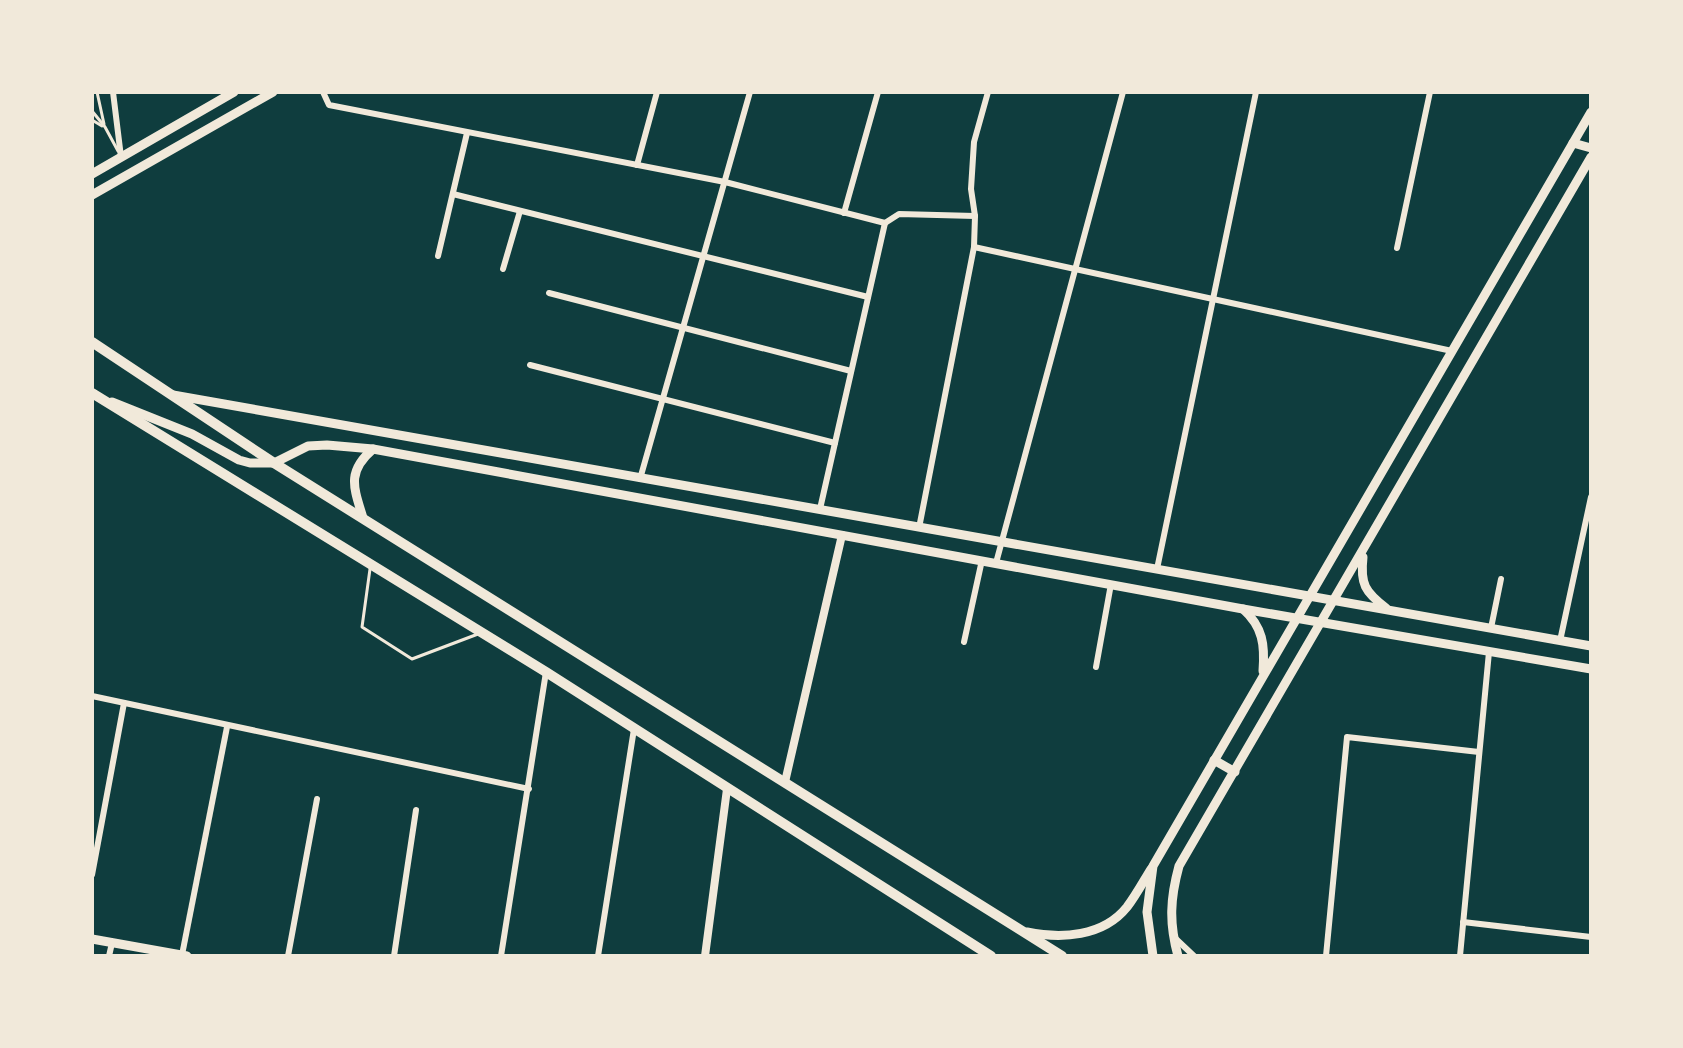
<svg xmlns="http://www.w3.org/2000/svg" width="1683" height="1048" viewBox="0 0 1683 1048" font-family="Inter,sans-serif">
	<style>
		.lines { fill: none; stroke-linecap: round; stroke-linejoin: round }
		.service { stroke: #f1e9da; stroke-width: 3 }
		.minor { stroke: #f1e9da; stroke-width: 6 }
		.tertiary { stroke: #f1e9da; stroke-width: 8 }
		.secondary { stroke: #f1e9da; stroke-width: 9 }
		.primary { stroke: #f1e9da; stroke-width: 10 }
	</style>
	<rect width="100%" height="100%" fill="#0f3d3e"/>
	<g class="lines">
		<g class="service">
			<path d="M97 92 104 124"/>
			<path d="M92 111 105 127 118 151"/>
			<path d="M92 120 102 126"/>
			<path d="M370 569 362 627 412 659 478 634"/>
		</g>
		<g class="minor">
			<path d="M113 92 121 157"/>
			<path d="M323 92 329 105 725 182 885 223"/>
			<path d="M637 165 657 92"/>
			<path d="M453 194 868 297"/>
			<path d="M844 213 878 92"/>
			<path d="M885 223 899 214 975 216"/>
			<path d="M974 247 1452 351"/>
			<path d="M1397 248 1430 92"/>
			<path d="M438 256 467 133"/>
			<path d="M503 269 520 211"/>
			<path d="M549 293 851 371"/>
			<path d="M530 365 835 443"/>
			<path d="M640 479 750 92"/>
			<path d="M820 509 885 223"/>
			<path d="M919 528 974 247 975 216 971 189 974 142 988 92"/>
			<path d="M996 563 1123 92"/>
			<path d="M1157 569 1256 92"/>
			<path d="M1491 628 1501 579"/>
			<path d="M1560 641 1591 497"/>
			<path d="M964 642 982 560"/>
			<path d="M1096 667 1111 584"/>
			<path d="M92 696 529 789"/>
			<path d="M92 875 124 703"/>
			<path d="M1463 922 1591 937"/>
			<path d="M1176 939 1194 956"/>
			<path d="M182 955 227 727"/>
			<path d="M109 956 112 943"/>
			<path d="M288 956 317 799"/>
			<path d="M394 956 416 810"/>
			<path d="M501 956 546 672"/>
			<path d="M598 956 634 729"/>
			<path d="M1326 956 1347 737 1479 752"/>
			<path d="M1460 956 1489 652"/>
		</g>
		<g class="tertiary">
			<path d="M785 782 842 535"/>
			<path d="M705 956 727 789"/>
		</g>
		<g class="secondary">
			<path d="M1573 143 1591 148"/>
			<path d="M92 174 234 92"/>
			<path d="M92 195 273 92"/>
			<path d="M173 395 1591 646"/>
			<path d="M112 402 192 434 239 460 250 463H274L308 446 327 445 373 449 1243 609 1591 669"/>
			<path d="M363 518C354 488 346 472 373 449"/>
			<path d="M1363 557C1360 584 1365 592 1386 608"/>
			<path d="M1243 609C1263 627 1265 645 1263 671"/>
			<path d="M1214 760 1235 772"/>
			<path d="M1027 932C1061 939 1103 937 1127 907 1136 895 1143 882 1151 869"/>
			<path d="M92 939 187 956"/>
			<path d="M1153 956 1147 912 1153 866 1591 112"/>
			<path d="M1178 956C1169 923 1170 899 1179 866L1591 157"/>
		</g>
		<g class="primary">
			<path d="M92 342 274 463 1062 956"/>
			<path d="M92 393 546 672 991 956"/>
		</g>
	</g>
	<rect width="1683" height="1048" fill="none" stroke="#f1e9da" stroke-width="188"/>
</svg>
